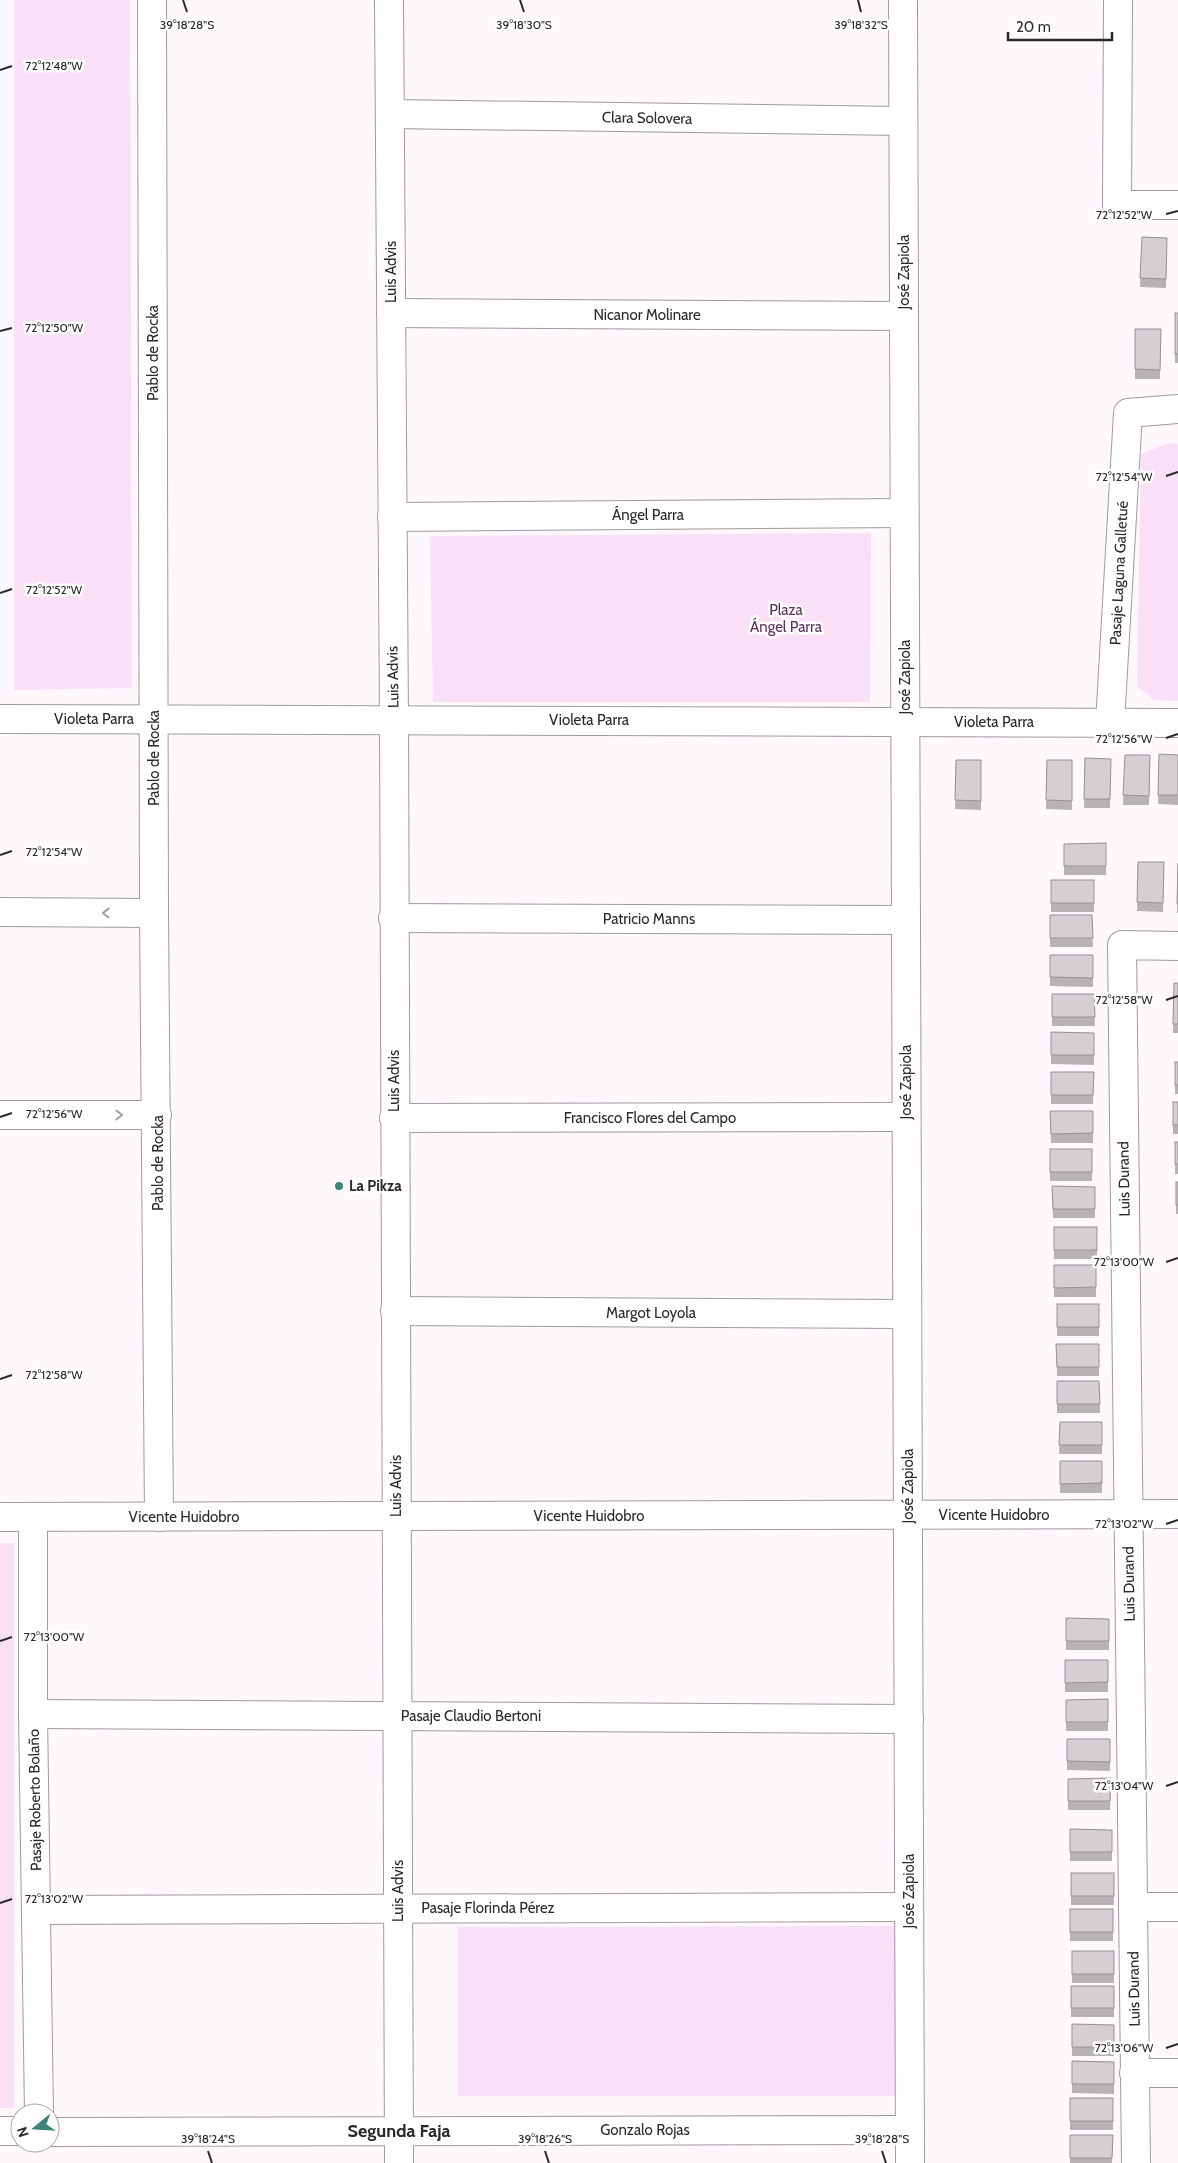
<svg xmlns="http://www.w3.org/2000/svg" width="1178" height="2163" viewBox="0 0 1178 2163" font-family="Cabin,sans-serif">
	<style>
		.green { fill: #fae0f6 }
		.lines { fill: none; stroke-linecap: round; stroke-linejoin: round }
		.minor-casing { stroke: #9f9a9f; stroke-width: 30 }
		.minor { stroke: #fff; stroke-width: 28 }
		.wall { fill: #b7b2b6 }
		.building { fill: #d5cfd4; stroke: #959194 }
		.oneway { stroke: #a09fa0 }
		.ticks { fill: none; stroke: #2b292b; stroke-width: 2 }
		.poi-dot { fill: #3e8379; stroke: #fff; stroke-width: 2 }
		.labels { text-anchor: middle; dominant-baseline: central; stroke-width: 5; stroke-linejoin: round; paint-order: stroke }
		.street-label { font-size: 15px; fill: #2b292b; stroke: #fff }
		.park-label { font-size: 15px; fill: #5d3259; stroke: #fff }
		.poi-label { font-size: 15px; font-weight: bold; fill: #2b292b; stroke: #fff; text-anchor: start }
		.quarter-label { font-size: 18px; font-weight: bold; fill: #2b292b; stroke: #fff }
		.ticks-label { font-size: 12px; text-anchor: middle; fill: #2b292b; stroke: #fff; stroke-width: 5; stroke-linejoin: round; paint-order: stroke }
	</style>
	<rect width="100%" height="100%" fill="#fef8fd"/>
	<g class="green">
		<path d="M14 0H130L132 688 14 690Z"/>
		<path d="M1169 443 1178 444V701L1154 700 1137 686 1141 454Z"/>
		<path d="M871 533 870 702H433L430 536Z"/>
		<rect x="0" y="1543" width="14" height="565"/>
		<path d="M897 1926V2096H458V1927Z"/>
	</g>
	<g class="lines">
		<defs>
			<g id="minor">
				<path d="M152 0 154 913 159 1517"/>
				<path d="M389 0 394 720 399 2163"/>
				<path d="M903 0 910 2163"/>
				<path d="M1118 0 1117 205H1178"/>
				<path d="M390 114 903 121"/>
				<path d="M391 313 904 316"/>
				<path d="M392 517 904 513"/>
				<path d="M0 719 1178 723"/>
				<path d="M1110 723 1128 413 1178 409"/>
				<path d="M0 912 154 913"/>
				<path d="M393 918 906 920"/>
				<path d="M0 1115H157"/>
				<path d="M394 1118 906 1117"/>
				<path d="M395 1311 907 1314"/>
				<path d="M0 1517 1178 1514"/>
				<path d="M33 1517V1714L39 2113"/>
				<path d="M33 1714 909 1719"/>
				<path d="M1133 1907H1178"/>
				<path d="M37 1910 909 1907"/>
				<path d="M1134 2073H1178"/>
				<path d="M0 2131H20"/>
				<path d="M50 2132 910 2130"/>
				<path d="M1136 2163 1122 945 1178 946"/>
			</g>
		</defs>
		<use href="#minor" class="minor-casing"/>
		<use href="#minor" class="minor"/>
	</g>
	<g class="wall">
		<path d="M1142 237 1167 238 1166 288 1140 287Z"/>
		<rect x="1175" y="313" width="3" height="50"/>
		<path d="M1135 329H1161L1160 379H1135Z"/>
		<path d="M1159 754 1178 755V805L1158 804Z"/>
		<path d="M1125 755H1150L1149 805H1123Z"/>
		<path d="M1085 758 1111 759 1110 808H1084Z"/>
		<path d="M956 760H981V810L955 809Z"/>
		<path d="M1047 760H1072V810L1046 809Z"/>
		<path d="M1106 843V875H1064V844Z"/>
		<path d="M1138 862H1164L1163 912 1137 911Z"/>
		<path d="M1178 863V913H1177Z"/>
		<rect x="1051" y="880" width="43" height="32"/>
		<path d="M1050 915H1092L1093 947H1050Z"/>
		<path d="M1050 955H1093V987L1050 986Z"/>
		<path d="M1174 983H1178V1033H1173Z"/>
		<path d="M1052 994H1094L1095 1026H1052Z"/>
		<path d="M1051 1032 1094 1033V1065L1051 1064Z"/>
		<rect x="1175" y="1062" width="3" height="32"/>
		<path d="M1051 1072H1094L1093 1104H1051Z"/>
		<rect x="1173" y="1102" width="5" height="32"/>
		<path d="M1050 1111H1093V1143H1051Z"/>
		<rect x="1175" y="1142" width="3" height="32"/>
		<rect x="1050" y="1149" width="42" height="32"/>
		<rect x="1176" y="1182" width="2" height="32"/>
		<path d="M1052 1186 1095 1187V1218H1053Z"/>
		<rect x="1054" y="1227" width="43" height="32"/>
		<rect x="1054" y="1265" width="42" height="32"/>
		<rect x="1057" y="1304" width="42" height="32"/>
		<path d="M1056 1344H1099V1376H1057Z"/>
		<path d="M1057 1381H1099L1100 1413H1057Z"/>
		<path d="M1060 1422H1102V1454H1059Z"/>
		<rect x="1060" y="1461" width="42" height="32"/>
		<path d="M1066 1618 1109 1619V1650H1066Z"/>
		<rect x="1065" y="1660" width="43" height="32"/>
		<path d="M1108 1699V1731H1066V1700Z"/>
		<path d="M1067 1739H1110V1771L1067 1770Z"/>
		<path d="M1111 1778 1110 1810H1068V1779Z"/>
		<path d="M1070 1829 1112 1830V1861H1070Z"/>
		<rect x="1071" y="1873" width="43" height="32"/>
		<rect x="1070" y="1909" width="43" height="32"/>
		<rect x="1072" y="1951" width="42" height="32"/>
		<rect x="1071" y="1986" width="43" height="31"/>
		<path d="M1072 2024 1114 2025V2056H1072Z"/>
		<path d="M1072 2061 1114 2062V2094L1072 2093Z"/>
		<rect x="1070" y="2098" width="43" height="32"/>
		<path d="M1070 2135H1113L1112 2163H1070Z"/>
	</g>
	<g class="building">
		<path d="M1142 237 1167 238 1166 279 1140 278Z"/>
		<rect x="1175" y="313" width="3" height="41"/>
		<path d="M1135 329H1161L1160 370 1135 369Z"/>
		<path d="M1159 754 1178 755V795H1158Z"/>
		<path d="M1125 755H1150L1149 796 1123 795Z"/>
		<path d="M1085 758 1111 759 1110 799H1084Z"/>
		<path d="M956 760H981V801L955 800Z"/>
		<path d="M1047 760H1072V801L1046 800Z"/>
		<path d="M1106 843V866H1064V844Z"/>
		<path d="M1138 862H1164L1163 903 1137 902Z"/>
		<path d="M1178 863V904H1177Z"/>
		<rect x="1051" y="880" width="43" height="23"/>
		<path d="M1050 915H1092L1093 938H1050Z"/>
		<path d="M1050 955H1093V978L1050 977Z"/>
		<path d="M1174 983H1178V1024H1173Z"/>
		<path d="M1052 994H1094L1095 1017H1052Z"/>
		<path d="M1051 1032 1094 1033V1055H1051Z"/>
		<rect x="1175" y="1062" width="3" height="23"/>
		<path d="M1051 1072H1094L1093 1095H1051Z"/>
		<rect x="1173" y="1102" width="5" height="23"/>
		<path d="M1050 1111H1093V1133L1051 1134Z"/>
		<rect x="1175" y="1142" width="3" height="22"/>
		<rect x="1050" y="1149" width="42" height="23"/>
		<rect x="1176" y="1182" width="2" height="23"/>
		<path d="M1052 1186 1095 1187V1209H1053Z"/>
		<rect x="1054" y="1227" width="43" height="23"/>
		<path d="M1054 1265H1096V1287L1054 1288Z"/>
		<rect x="1057" y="1304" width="42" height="23"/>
		<path d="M1056 1344H1099V1367H1057Z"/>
		<path d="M1057 1381H1099L1100 1404H1057Z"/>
		<path d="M1060 1422H1102V1445H1059Z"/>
		<path d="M1060 1461H1102V1483L1060 1484Z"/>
		<path d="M1066 1618 1109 1619V1641H1066Z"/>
		<path d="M1065 1660H1108V1682L1065 1683Z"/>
		<path d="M1108 1699V1722H1066V1700Z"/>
		<path d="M1067 1739H1110V1762L1067 1761Z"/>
		<path d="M1111 1778 1110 1801H1068V1779Z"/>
		<path d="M1070 1829 1112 1830V1852H1070Z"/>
		<rect x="1071" y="1873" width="43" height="23"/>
		<rect x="1070" y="1909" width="43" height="23"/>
		<rect x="1072" y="1951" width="42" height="23"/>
		<rect x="1071" y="1986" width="43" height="22"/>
		<path d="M1072 2024 1114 2025V2047H1072Z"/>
		<path d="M1072 2061 1114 2062V2084H1072Z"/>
		<rect x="1070" y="2098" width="43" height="23"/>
		<path d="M1070 2135H1113L1112 2158H1070Z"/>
	</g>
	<defs><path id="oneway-chevron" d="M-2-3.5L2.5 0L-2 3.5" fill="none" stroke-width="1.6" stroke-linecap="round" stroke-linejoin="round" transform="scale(1.25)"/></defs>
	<g class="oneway">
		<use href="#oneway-chevron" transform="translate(106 913) rotate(-179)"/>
		<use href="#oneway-chevron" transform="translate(119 1115)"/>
	</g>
	<path class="ticks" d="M183 0 187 12M520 0 524 12M858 0 861 12M0 70 12 66M1166 214 1178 211M0 331 12 328M1166 476 1178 472M0 593 12 589M1166 738 1178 734M0 855 12 851M1166 1000 1178 996M0 1117 12 1113M1166 1262 1178 1258M0 1379 12 1375M1166 1524 1178 1520M0 1641 12 1637M1166 1786 1178 1782M0 1903 12 1899M1166 2048 1178 2044M208 2151 212 2163M545 2151 549 2163M882 2151 886 2163"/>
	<circle class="poi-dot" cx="339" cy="1186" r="5"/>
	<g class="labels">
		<g class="street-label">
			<text transform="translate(647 118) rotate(1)">Clara Solovera</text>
			<text transform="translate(391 272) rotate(-90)">Luis Advis</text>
			<text transform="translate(904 272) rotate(-90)">José Zapiola</text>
			<text x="647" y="315">Nicanor Molinare</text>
			<text transform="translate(153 353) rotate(-90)">Pablo de Rocka</text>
			<text x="648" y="515">Ángel Parra</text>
			<text transform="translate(1119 573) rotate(-87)">Pasaje Laguna Galletué</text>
			<text transform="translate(393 677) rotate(-91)">Luis Advis</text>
			<text transform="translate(905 677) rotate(-90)">José Zapiola</text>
			<text x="94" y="719">Violeta Parra</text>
			<text x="589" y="720">Violeta Parra</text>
			<text x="994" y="722">Violeta Parra</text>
			<text transform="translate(154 758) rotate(-90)">Pablo de Rocka</text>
			<text x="649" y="919">Patricio Manns</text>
			<text transform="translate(394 1081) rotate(-90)">Luis Advis</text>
			<text transform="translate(906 1082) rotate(-90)">José Zapiola</text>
			<text x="650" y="1118">Francisco Flores del Campo</text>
			<text transform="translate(158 1163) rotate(-90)">Pablo de Rocka</text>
			<text transform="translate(1124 1179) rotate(-91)">Luis Durand</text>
			<text x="651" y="1313">Margot Loyola</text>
			<text transform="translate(396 1486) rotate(-90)">Luis Advis</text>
			<text transform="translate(908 1486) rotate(-90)">José Zapiola</text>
			<text x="994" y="1515">Vicente Huidobro</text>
			<text x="589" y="1516">Vicente Huidobro</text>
			<text x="184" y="1517">Vicente Huidobro</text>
			<text transform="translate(1129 1584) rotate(-91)">Luis Durand</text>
			<text x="471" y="1716">Pasaje Claudio Bertoni</text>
			<text transform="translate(35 1800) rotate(-91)">Pasaje Roberto Bolaño</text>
			<text transform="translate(398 1891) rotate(-90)">Luis Advis</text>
			<text transform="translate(909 1891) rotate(-90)">José Zapiola</text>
			<text x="488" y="1908">Pasaje Florinda Pérez</text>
			<text transform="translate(1134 1989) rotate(-91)">Luis Durand</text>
			<text x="645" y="2130">Gonzalo Rojas</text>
		</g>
		<g class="park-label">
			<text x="786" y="610">Plaza<tspan x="786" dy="17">Ángel Parra</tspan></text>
		</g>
		<g class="poi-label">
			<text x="349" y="1186">La Pikza</text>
		</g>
		<g class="quarter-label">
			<text x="399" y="2131">Segunda Faja</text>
		</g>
	</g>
	<g class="ticks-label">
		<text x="187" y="29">39°18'28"S</text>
		<text x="524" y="29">39°18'30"S</text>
		<text x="861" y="29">39°18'32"S</text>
		<text x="54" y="70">72°12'48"W</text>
		<text x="1124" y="219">72°12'52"W</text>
		<text x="54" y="332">72°12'50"W</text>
		<text x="1124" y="481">72°12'54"W</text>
		<text x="54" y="594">72°12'52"W</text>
		<text x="1124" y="743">72°12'56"W</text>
		<text x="54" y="856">72°12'54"W</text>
		<text x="1124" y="1004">72°12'58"W</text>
		<text x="54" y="1118">72°12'56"W</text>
		<text x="1124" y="1266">72°13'00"W</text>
		<text x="54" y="1379">72°12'58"W</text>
		<text x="1124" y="1528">72°13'02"W</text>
		<text x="54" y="1641">72°13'00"W</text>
		<text x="1124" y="1790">72°13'04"W</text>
		<text x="54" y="1903">72°13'02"W</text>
		<text x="1124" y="2052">72°13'06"W</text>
		<text x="208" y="2143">39°18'24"S</text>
		<text x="545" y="2143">39°18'26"S</text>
		<text x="882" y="2143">39°18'28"S</text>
	</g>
	<g transform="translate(35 2128) rotate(252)"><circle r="24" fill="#ffffff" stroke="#aaa9aa"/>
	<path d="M0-4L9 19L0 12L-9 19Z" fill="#3e8379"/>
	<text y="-8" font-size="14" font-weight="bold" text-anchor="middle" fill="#2b292b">N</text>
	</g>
	<path d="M1008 32v8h104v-8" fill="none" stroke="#2b292b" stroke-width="2.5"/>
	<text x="1016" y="32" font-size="15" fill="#2b292b" stroke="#ffffff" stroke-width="4" paint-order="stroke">20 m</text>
</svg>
